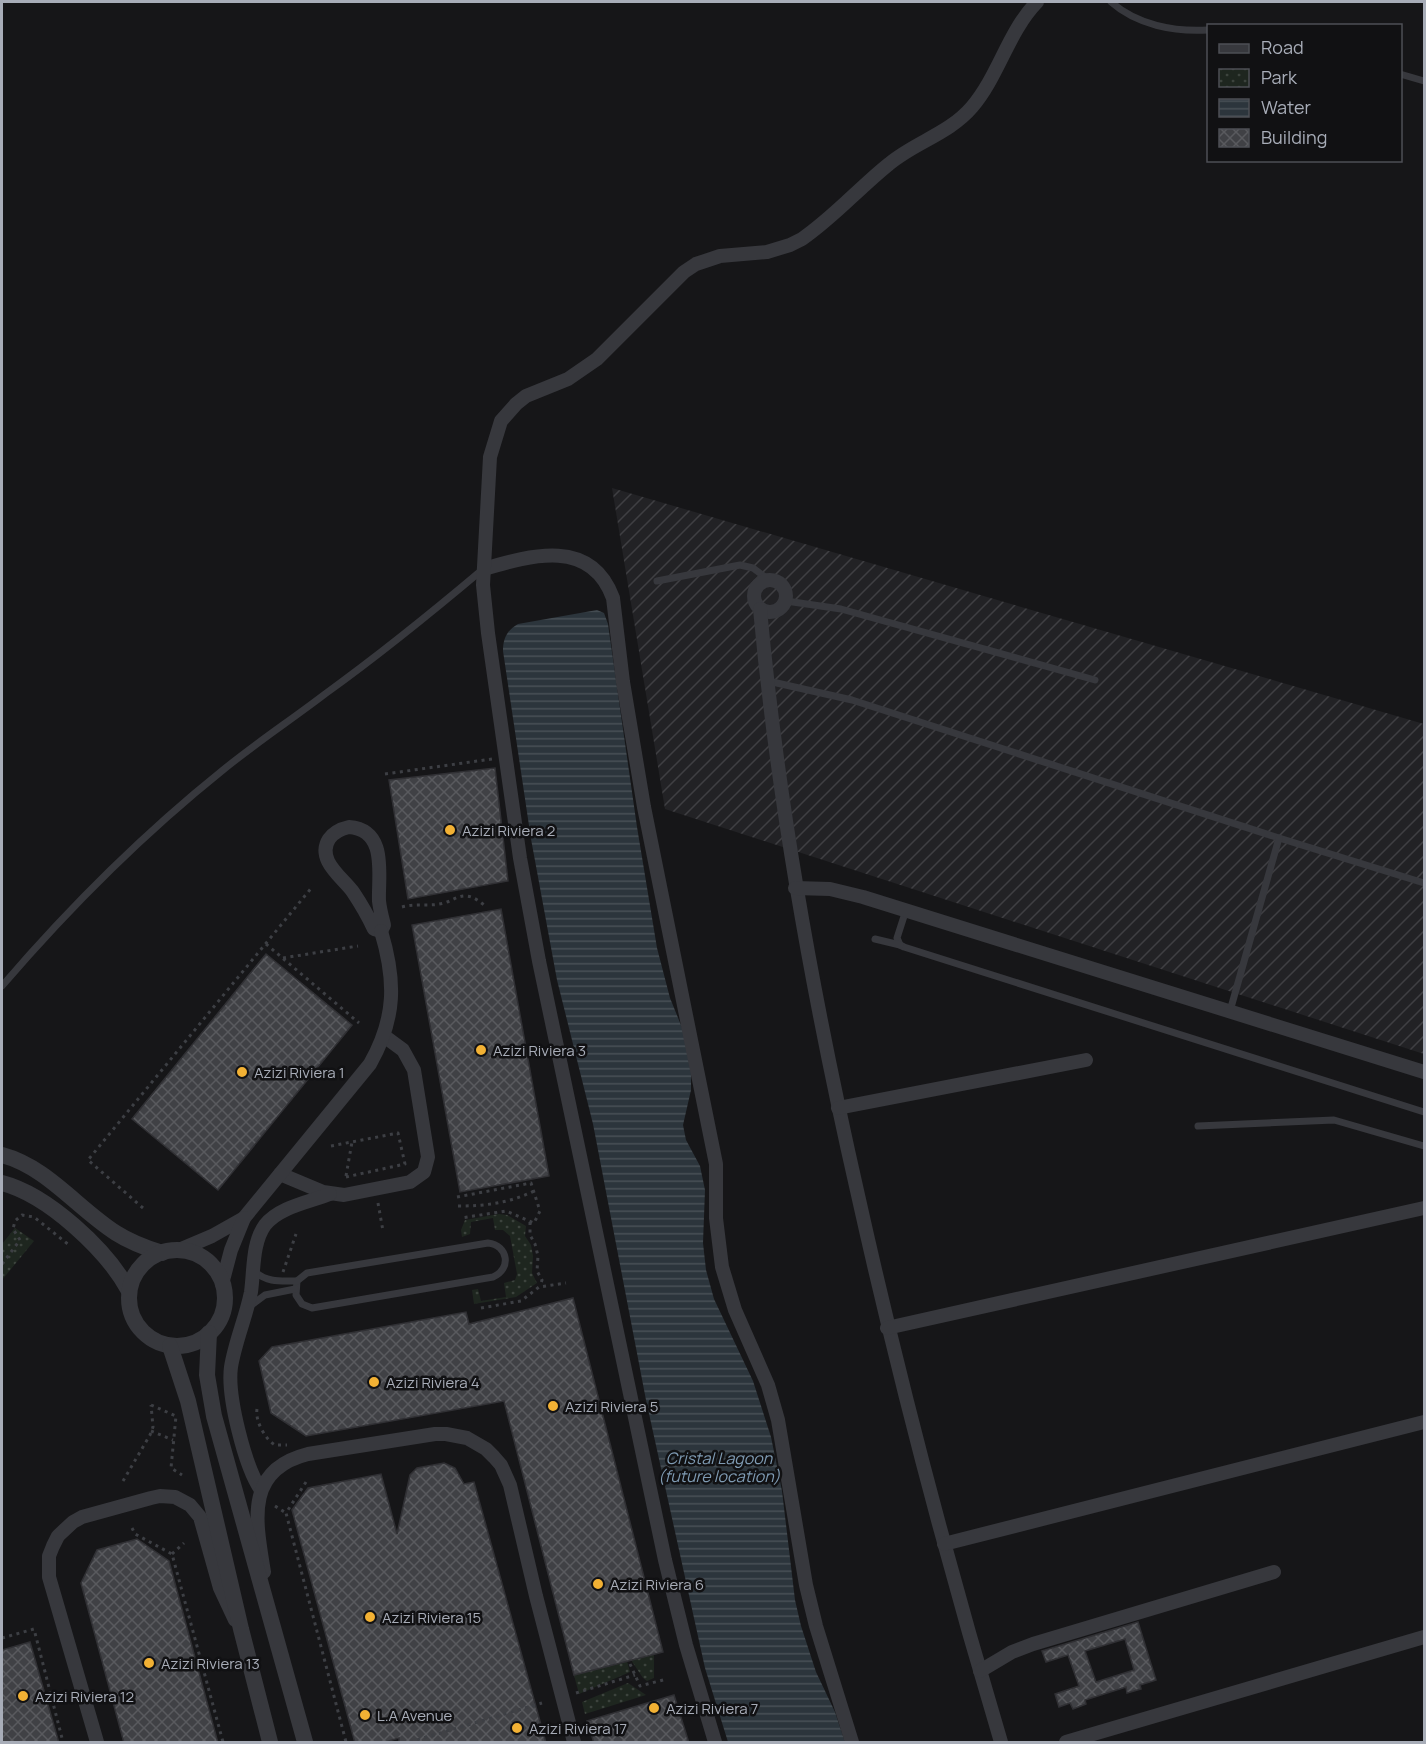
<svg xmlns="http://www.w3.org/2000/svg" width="1426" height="1744" viewBox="0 0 1426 1744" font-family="Manrope,sans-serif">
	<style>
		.industrial { fill: url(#industrial-furrows) }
		.park { fill: url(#park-dots) }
		.water { fill: url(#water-rules) }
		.building { fill: url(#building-cross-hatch); stroke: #303034; stroke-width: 1.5; fill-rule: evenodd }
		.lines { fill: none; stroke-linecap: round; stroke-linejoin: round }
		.path { stroke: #3d3f44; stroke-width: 3; stroke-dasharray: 3 4.5; stroke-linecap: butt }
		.service { stroke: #37383d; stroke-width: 7 }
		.minor { stroke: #37383d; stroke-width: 14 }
		.tertiary { stroke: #37383d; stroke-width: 16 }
		.poi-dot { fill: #f2b134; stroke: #111113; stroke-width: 2 }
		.labels { text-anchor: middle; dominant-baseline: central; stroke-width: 5; stroke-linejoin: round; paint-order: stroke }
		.poi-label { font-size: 15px; fill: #a8adb8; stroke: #111113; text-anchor: start }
		.water-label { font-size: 16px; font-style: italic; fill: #7f9bb3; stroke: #111113 }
	</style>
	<defs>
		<pattern id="industrial-furrows" width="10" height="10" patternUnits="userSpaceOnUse" patternTransform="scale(1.5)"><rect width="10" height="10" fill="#222225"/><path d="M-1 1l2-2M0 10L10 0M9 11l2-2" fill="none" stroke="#3f3f43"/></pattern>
		<pattern id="park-dots" width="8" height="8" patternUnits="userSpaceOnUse" patternTransform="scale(1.5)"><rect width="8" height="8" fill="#1e261f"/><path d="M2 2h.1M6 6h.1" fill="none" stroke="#3c433d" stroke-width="1.8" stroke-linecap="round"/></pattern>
		<pattern id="water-rules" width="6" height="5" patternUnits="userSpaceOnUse" patternTransform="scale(1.5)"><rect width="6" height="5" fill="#2c353c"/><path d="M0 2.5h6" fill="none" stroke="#485056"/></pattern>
		<pattern id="building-cross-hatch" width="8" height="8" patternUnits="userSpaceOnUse" patternTransform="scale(1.5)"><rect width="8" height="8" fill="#404145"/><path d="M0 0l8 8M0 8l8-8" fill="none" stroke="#595a5e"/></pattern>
	</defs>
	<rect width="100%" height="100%" fill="#161618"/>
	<path class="industrial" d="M612 488 1424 724V1054L665 809Z"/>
	<g class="park">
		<path d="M499 1214 507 1215 526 1226 525 1236 531 1245 533 1256 532 1273 537 1283 516 1297 474 1304 472 1290 478 1289 481 1301 506 1297 504 1283 515 1280 517 1274 510 1236 503 1230H495L493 1218 471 1222 470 1234 462 1237 461 1230 465 1220Z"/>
		<path d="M15 1228 34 1241 2 1280V1244Z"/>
		<path d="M654 1654V1678L647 1681 643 1678 631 1660Z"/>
		<path d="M627 1661 630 1672 579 1694 574 1675Z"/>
		<path d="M628 1683 646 1695 585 1714 582 1702Z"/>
	</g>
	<path class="water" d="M597 610 604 613 608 624 637 827 657 948 670 998 685 1035 691 1064V1090L683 1125 686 1140 700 1166 705 1190 703 1243 706 1270 714 1299 753 1381 771 1437 782 1491 795 1600 801 1626 816 1672 835 1712 845 1742H728L705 1668 646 1400 593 1124 557 980 531 839 503 651C503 639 507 630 518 624Z"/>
	<g class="building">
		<path d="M495 768 508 881 408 899 389 780Z"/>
		<path d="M501 909 549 1176 460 1192 412 925Z"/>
		<path d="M266 954 352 1025 218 1190 132 1119Z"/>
		<path d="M573 1298 663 1652 574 1675 504 1401 306 1436 271 1413 259 1361 272 1347 466 1312 469 1324Z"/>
		<path d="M444 1463 455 1468 464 1484 474 1482 546 1743H399V1738L382 1743H355L292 1510 308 1488 381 1474 397 1534 410 1475 417 1468Z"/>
		<path d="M137 1539 169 1561 218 1743H124L81 1583 97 1550Z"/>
		<path d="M1138 1622 1156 1680 1140 1685 1141 1689 1127 1693 1126 1687 1085 1700 1086 1704 1073 1709 1070 1703 1059 1707 1055 1694 1079 1686 1068 1655 1046 1662 1042 1651ZM1125 1639 1134 1670 1096 1682 1085 1651Z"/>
		<path d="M30 1642 59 1743H2V1650Z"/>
		<path d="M674 1695 689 1743H594L587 1721Z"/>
	</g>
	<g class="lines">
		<g class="path">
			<path d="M385 774 492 759"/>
			<path d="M402 907C416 903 430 907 444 903 452 901 458 895 467 896 474 897 479 901 484 905"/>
			<path d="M266 944 359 1023"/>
			<path d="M283 958 358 946"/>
			<path d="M331 1146 398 1133 405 1164 346 1177"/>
			<path d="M346 1176 352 1142"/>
			<path d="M457 1197 531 1183 540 1211 534 1223 506 1211 461 1218"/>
			<path d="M378 1203 383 1231"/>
			<path d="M458 1206C486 1206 509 1203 534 1191"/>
			<path d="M143 1208 88 1160 313 886"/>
			<path d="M530 1222V1235L535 1244 538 1256 537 1271 542 1280 540 1286"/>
			<path d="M2 1264 20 1240 13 1229 15 1221 22 1215 34 1217 69 1245"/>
			<path d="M283 1272 296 1234"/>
			<path d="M481 1308 521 1301 539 1287 566 1283"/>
			<path d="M151 1405 176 1416 171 1468 182 1475"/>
			<path d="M257 1409C255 1421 265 1439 275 1445H287"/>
			<path d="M151 1431 173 1440"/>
			<path d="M123 1481 150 1435 153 1427 151 1405"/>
			<path d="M306 1482 286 1513 346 1742"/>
			<path d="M275 1506 286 1513"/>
			<path d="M132 1528 135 1534 172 1554 223 1742"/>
			<path d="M172 1554 184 1543"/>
			<path d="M2 1638 34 1629 63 1742"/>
			<path d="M630 1664 640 1686 667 1679"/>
			<path d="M576 1693 635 1675"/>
			<path d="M410 1742 542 1703"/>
		</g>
		<g class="service">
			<path d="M1111 2C1137 25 1174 32 1208 30"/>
			<path d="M1400 74 1424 81"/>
			<path d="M657 581 740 565 753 568 769 580"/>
			<path d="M786 601 841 609 1095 680"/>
			<path d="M768 681 852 700 1279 838 1424 883"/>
			<path d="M906 910 897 938 900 945 904 947 1424 1112"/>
			<path d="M875 939 900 945"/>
			<path d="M2 986C69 908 142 835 223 770 256 743 291 720 325 694 379 655 431 613 482 570"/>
			<path d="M1230 1011 1279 838"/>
			<path d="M1198 1126 1334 1120 1424 1146"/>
			<path d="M488 1243C508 1245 512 1269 493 1277L312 1308 302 1304 296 1295 297 1281 307 1273Z"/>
			<path d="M254 1271C267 1283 281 1281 297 1281"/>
			<path d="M250 1306 265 1295 295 1289"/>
		</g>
		<g class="minor">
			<path d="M484 569C532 555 591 538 613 598L623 682 644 807 716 1164V1218L722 1267 735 1310 768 1385 778 1420 806 1585 816 1626 852 1742"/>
			<circle cx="770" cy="596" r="16"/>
			<path d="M760 609C778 807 814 1002 858 1195 899 1379 947 1562 1001 1742"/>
			<path d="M349 827C388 830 378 875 379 901 380 910 382 917 384 925L381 931 374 929C368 916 361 904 353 892 342 877 316 860 329 839 334 832 340 829 349 827Z"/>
			<path d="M795 888 830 889 863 897 1424 1072"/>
			<path d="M838 1108 1086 1060"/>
			<path d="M280 1174 323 1192 344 1195 410 1182 424 1172 428 1157 414 1070 403 1050 384 1036"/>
			<path d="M179 1250 212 1236 244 1218 370 1064C396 1018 396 981 381 931"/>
			<path d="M222 1284 231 1250 244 1218"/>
			<path d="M887 1328 1424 1208"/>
			<path d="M261 1490C245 1467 227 1396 231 1367 235 1342 246 1317 251 1292 254 1271 252 1243 265 1225 279 1207 309 1202 330 1194"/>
			<path d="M944 1544 1424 1422"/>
			<path d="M264 1572C256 1522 244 1470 308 1454L435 1434H446L467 1438 486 1449 494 1457 501 1465 510 1485 536 1596 574 1742"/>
			<path d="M980 1671 1012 1652 1033 1644 1274 1572"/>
			<path d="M97 1742 49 1577V1556L53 1546 58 1536 73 1522 82 1517 151 1498 160 1496 175 1497 190 1505 200 1517 220 1588 235 1620"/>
			<path d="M715 1742 686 1645 665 1560 539 961 520 858 488 633 483 585 490 457 501 421 516 404 526 396 568 379 597 359 684 272 696 264 720 256 767 252 790 245 802 239C834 217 859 188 889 164 915 142 949 134 972 107 999 75 1008 32 1037 2"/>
			<path d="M1066 1742 1424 1637"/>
		</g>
		<g class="tertiary">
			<path d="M2 1155C47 1167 77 1208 116 1233 130 1242 146 1248 162 1253"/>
			<path d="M2 1183C48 1195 107 1250 129 1291"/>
			<circle cx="177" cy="1298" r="48"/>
			<path d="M209 1333 207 1375 214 1416 305 1742"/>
			<path d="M170 1346 188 1401 241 1629 270 1742"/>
		</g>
	</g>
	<g class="poi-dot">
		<circle cx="450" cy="830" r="6"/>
		<circle cx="481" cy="1050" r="6"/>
		<circle cx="242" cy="1072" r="6"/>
		<circle cx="374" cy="1382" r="6"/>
		<circle cx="553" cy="1406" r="6"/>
		<circle cx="598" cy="1584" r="6"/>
		<circle cx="370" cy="1617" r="6"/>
		<circle cx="149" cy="1663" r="6"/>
		<circle cx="23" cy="1696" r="6"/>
		<circle cx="654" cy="1708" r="6"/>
		<circle cx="365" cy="1715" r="6"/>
		<circle cx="517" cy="1728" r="6"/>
	</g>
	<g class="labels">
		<g class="poi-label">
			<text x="462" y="830">Azizi Riviera 2</text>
			<text x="493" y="1050">Azizi Riviera 3</text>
			<text x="254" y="1072">Azizi Riviera 1</text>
			<text x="386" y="1382">Azizi Riviera 4</text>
			<text x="565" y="1406">Azizi Riviera 5</text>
			<text x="610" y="1584">Azizi Riviera 6</text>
			<text x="382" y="1617">Azizi Riviera 15</text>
			<text x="161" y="1663">Azizi Riviera 13</text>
			<text x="35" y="1696">Azizi Riviera 12</text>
			<text x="666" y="1708">Azizi Riviera 7</text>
			<text x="377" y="1715">L.A Avenue</text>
			<text x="529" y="1728">Azizi Riviera 17</text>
		</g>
		<g class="water-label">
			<text x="719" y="1458">Cristal Lagoon<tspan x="719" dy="18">(future location)</tspan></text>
		</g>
	</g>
	<rect width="1426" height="1744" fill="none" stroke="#a8adb8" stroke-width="6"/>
	<rect x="1207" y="24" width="195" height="138" fill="#111113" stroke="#4d4f55" stroke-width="1.5"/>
	<rect x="1219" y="44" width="30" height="9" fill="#37383d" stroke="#4d4f55" stroke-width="1.5"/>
	<text x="1261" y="54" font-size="18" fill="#a8adb8">Road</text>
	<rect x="1219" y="69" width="30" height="18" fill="url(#park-dots)" stroke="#4d4f55" stroke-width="1.5"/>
	<text x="1261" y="84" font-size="18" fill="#a8adb8">Park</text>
	<rect x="1219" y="99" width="30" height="18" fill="url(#water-rules)" stroke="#4d4f55" stroke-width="1.5"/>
	<text x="1261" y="114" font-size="18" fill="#a8adb8">Water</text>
	<rect x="1219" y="129" width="30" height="18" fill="url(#building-cross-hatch)" stroke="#4d4f55" stroke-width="1.5"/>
	<text x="1261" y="144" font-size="18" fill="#a8adb8">Building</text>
</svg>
